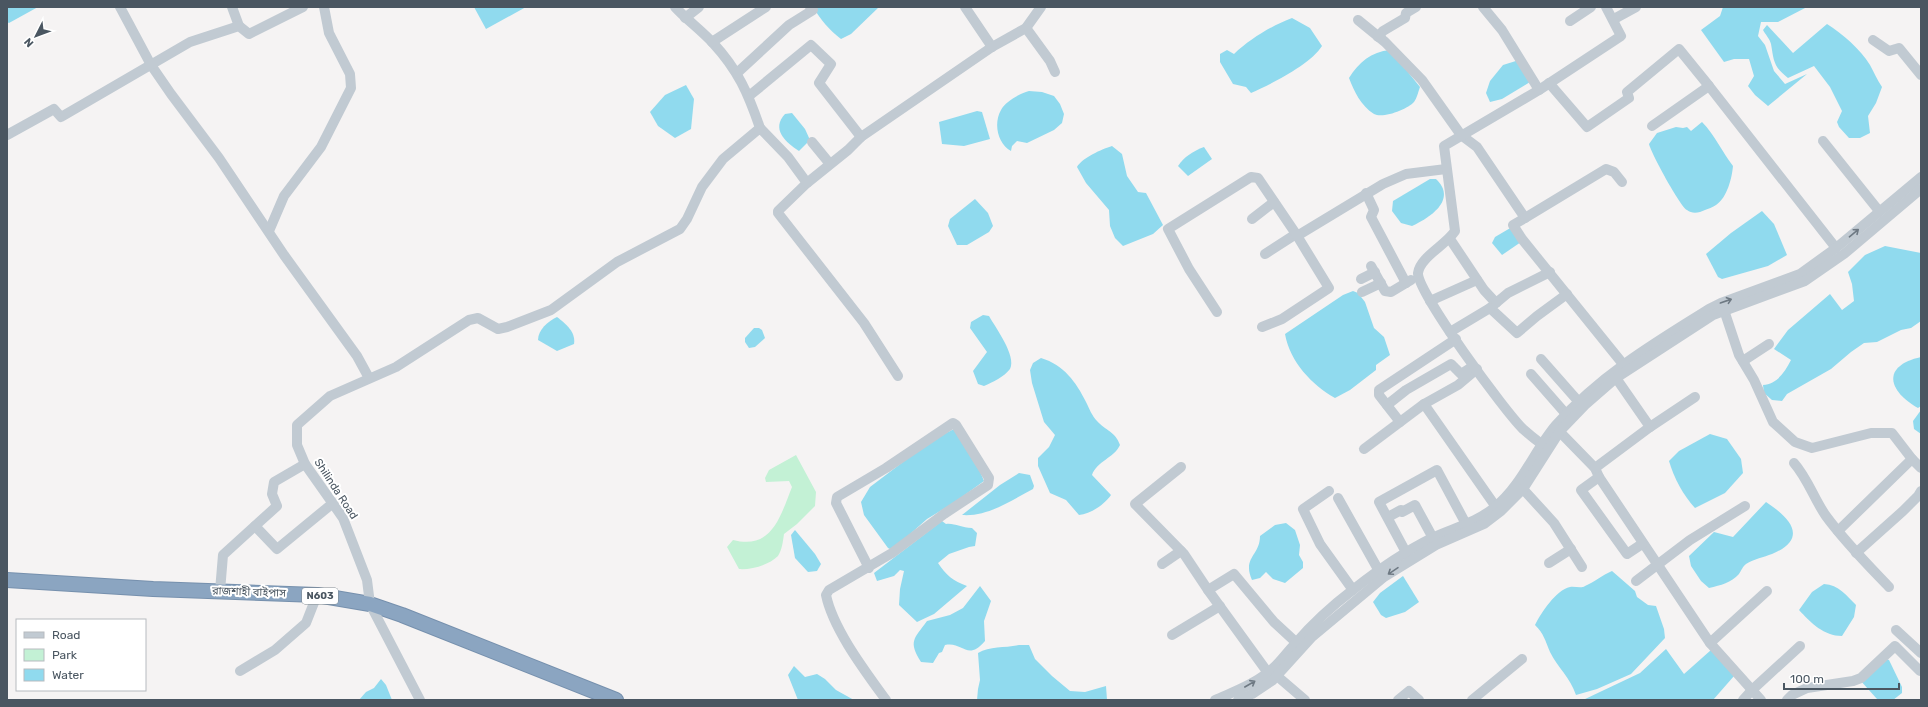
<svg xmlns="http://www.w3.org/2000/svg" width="1928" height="707" viewBox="0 0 1928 707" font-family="Rubik,'Noto Sans Bengali',sans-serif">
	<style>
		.green { fill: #c3f1d5 }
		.water { fill: #90daee }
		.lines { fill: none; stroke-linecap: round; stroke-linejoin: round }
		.highway-casing { stroke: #7690ad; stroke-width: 16 }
		.minor { stroke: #c1cad2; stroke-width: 10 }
		.highway { stroke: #8ba5c1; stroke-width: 14 }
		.oneway { stroke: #6e7983 }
		.labels { text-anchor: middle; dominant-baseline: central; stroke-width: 4; stroke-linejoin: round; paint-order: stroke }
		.shield { fill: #fff; stroke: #808990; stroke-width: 1 }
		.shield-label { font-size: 10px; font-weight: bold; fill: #4a5661 }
		.street-label { font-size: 11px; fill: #4a5661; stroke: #fff }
	</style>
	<rect width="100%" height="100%" fill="#f5f3f3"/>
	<path class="green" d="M796 455 816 492 815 506 797 524 784 534C783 541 782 550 778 556 769 565 751 570 739 569L727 547 733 540C772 550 780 517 792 487L789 481 766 482 765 478 769 470Z"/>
	<g class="water">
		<path d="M7 7H38L9 23 7 22Z"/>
		<path d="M474 7H526L486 29Z"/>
		<path d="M813 7H879L851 34 841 39C829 30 821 20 813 7Z"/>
		<path d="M1723 7H1807L1778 22H1761L1758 36 1765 45 1774 71 1785 84 1807 74 1768 106 1755 95 1748 86 1754 76 1749 59H1734L1724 62 1701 30 1720 16Z"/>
		<path d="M1292 18 1310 28 1322 46C1310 65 1271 84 1251 93L1246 87 1233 84 1220 62V54L1227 50 1234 54C1250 39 1271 26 1292 18Z"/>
		<path d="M1827 24C1843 34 1860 49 1870 65 1874 72 1877 80 1882 87L1876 103 1868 116 1870 133 1860 138H1849L1839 127 1837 122 1842 111 1830 87 1814 66 1788 78C1773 66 1774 61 1771 44 1770 39 1765 34 1763 30L1767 25 1793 53Z"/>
		<path d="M1390 50 1420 87C1418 92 1417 98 1414 102 1408 109 1383 119 1374 114 1361 106 1354 91 1349 78 1359 62 1371 52 1390 50Z"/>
		<path d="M1519 60 1530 82 1502 99 1490 102 1486 93 1490 81 1503 65Z"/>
		<path d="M686 85 694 99 691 129 675 138 658 126 650 112 665 95Z"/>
		<path d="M1029 91 1042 92 1054 96 1060 104 1064 114 1062 123 1054 130 1027 143 1017 141 1012 146 1011 151C998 144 993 124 1001 110 1006 101 1019 94 1029 91Z"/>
		<path d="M977 111 982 112 990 139 964 146 942 144 939 122Z"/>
		<path d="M792 113 805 129 810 140 799 151C785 142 771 129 785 114Z"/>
		<path d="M1702 122C1715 135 1722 152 1733 166 1732 178 1727 198 1716 205 1713 207 1708 209 1705 210 1699 213 1692 214 1687 210 1680 206 1651 153 1649 144L1657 133 1676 127 1683 128 1687 127 1691 131Z"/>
		<path d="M1112 146 1122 154 1127 176 1138 192 1146 193 1163 225 1153 234 1123 246 1115 238 1110 226 1109 210 1086 183 1077 167C1082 158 1102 149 1112 146Z"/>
		<path d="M1204 147 1212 159 1188 176 1178 166C1184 157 1193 151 1204 147Z"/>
		<path d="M1430 179H1436C1458 200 1429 218 1412 226L1401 223 1392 211 1393 201Z"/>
		<path d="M975 199 988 213 993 226 989 232 967 245H957L948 226 950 219Z"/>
		<path d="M1762 211 1774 224 1787 255 1768 266 1722 279 1718 277 1706 254 1731 233Z"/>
		<path d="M1512 227 1521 242 1502 255 1492 243 1495 237Z"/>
		<path d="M1885 246 1921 253V321L1911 328 1901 330 1877 342 1864 343 1851 352 1831 369 1787 394 1782 401 1772 400 1764 393 1763 385C1777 384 1785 372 1791 360L1774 349 1788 330 1830 294 1842 310 1854 301 1852 284 1848 272 1865 255Z"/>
		<path d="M1353 291 1358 293 1365 302 1374 328 1384 337 1390 355 1376 365V370L1350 390 1335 398C1312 385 1290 362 1285 334L1343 295Z"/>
		<path d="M983 315 989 316C995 327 1017 356 1010 369 1004 377 993 382 984 386L978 384 973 371 987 352 970 328 971 322Z"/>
		<path d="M557 317C566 324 576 332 574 344L557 351 538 340C538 330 548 321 557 317Z"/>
		<path d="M754 328H759L762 330 765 338 755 347 749 348 745 342V338Z"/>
		<path d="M1921 357V406L1918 408C1888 391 1881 366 1921 357Z"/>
		<path d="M1041 358C1064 365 1076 382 1086 402 1089 408 1092 416 1097 421 1106 431 1115 431 1120 445 1114 458 1097 461 1092 475L1111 495C1104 505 1090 514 1079 515L1066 500 1050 493 1038 466V458L1049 447 1055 435 1044 422 1032 383 1030 370 1033 363Z"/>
		<path d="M1921 410V434L1914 429 1913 421Z"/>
		<path d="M954 429 971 450 984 481 955 502 927 519 892 550 888 548 864 515 861 502 870 487 932 440Z"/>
		<path d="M1710 434 1727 439 1741 459 1743 473 1725 493 1695 508C1683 495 1674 478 1669 461L1679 451Z"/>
		<path d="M1019 473 1030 475 1034 486 1033 489C1012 500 988 517 962 515L1000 485Z"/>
		<path d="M1766 502C1789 517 1810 538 1772 554 1764 557 1754 559 1746 564 1743 566 1741 571 1739 574 1731 583 1721 585 1709 588L1701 581 1691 566 1689 556 1714 532 1733 537Z"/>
		<path d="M942 521 946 524C955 523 961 528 972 528L977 533 975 546 969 547 949 554 938 563C946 575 953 581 967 586L934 614 917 622 899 605 900 589 904 571 900 570 894 576 877 581 874 573Z"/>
		<path d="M1286 523 1295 530 1300 545 1299 555 1303 562V568L1285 583 1273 579 1266 572 1260 578 1252 580C1242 557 1260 556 1260 536L1275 525Z"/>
		<path d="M795 530 815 554 821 564 817 571 808 572 795 558 791 535Z"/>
		<path d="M1612 571 1635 591 1637 597 1648 605 1656 606 1664 629 1665 638 1631 674 1597 689 1576 695C1570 677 1558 668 1550 652 1545 640 1544 634 1535 625 1541 613 1556 590 1570 587 1575 586 1581 589 1585 586 1595 582 1602 575 1612 571Z"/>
		<path d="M1403 576 1419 602 1405 612 1386 618 1381 615 1373 602 1380 593Z"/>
		<path d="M1824 584C1839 585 1846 595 1856 605L1854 617 1842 636C1824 636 1811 623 1799 610L1812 592Z"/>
		<path d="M980 586 991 601 984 621 985 641C967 662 963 641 945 645L942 652 939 653 933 663 921 662C908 641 914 639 927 621L950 615 963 608Z"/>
		<path d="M1019 645H1029L1035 659 1052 676 1070 691 1085 692 1106 686 1107 700H977L978 689 980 680 978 653C990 646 1005 648 1019 645Z"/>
		<path d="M1666 649 1684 674 1711 650 1734 676 1713 700H1583L1640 673Z"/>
		<path d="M1883 658 1889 660 1902 687V693L1893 700 1877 699 1860 680Z"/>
		<path d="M794 666 805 677 817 674 825 679 836 690 854 700H798L788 675Z"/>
		<path d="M381 679 386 685 392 700H359L366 692 374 688Z"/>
	</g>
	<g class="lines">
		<defs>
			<path id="highway" d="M7 580 153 589 317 595 370 604 402 615 616 700"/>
		</defs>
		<use href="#highway" class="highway-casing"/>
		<g class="minor">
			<path d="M120 7 151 65 171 94 219 158 284 255 357 356 369 378"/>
			<path d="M232 7 239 26"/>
			<path d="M675 7C687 20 701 30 713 43 738 70 748 93 760 128"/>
			<path d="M965 7 992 47"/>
			<path d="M1483 7 1502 30 1539 90"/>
			<path d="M685 18 699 7"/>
			<path d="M1614 19 1636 7"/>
			<path d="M1358 20 1385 42 1422 80 1461 135 1477 147 1525 218 1513 225 1522 239 1623 364"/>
			<path d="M1570 21 1591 7"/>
			<path d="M1026 28 1050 61 1055 72"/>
			<path d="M1378 37 1383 31 1405 18 1406 13 1416 7"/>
			<path d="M1873 40 1889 51 1899 48 1921 75"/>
			<path d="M712 42 766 7"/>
			<path d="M737 73 789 25 813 10 810 7"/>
			<path d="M1549 83 1587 127 1629 98 1627 92 1679 49 1709 86"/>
			<path d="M749 96 811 45 831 64 819 83 861 137"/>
			<path d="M1652 126 1709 86 1836 248"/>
			<path d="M7 135 54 109 61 117 190 42 239 26 249 34 303 7"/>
			<path d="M1823 141 1879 211"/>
			<path d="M812 142 830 164"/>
			<path d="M807 183 778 211V213L864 323 898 376"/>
			<path d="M1366 193 1374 210 1371 217 1406 283"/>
			<path d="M1525 218 1606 169 1614 172 1622 182"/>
			<path d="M1252 219 1274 202"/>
			<path d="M269 231 284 196 321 147 351 88 350 74 329 33 324 7"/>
			<path d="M1297 236 1383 184 1406 174 1446 169"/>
			<path d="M1450 239 1484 290 1496 303 1490 308 1517 333 1537 316 1567 294"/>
			<path d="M1265 254 1296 234"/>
			<path d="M1371 266 1385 291 1391 292 1411 280"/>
			<path d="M1361 279 1375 272"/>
			<path d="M1362 292 1381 283"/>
			<path d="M1430 301 1477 280"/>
			<path d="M1496 303 1508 293 1550 272"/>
			<path d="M1724 310 1739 355 1754 380 1773 422 1795 442 1812 448 1871 433H1892L1912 459 1921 468"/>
			<path d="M1217 312 1189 269 1168 229 1251 177 1258 178 1296 234 1329 288 1282 319 1262 327"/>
			<path d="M1450 332 1490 308"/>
			<path d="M1541 359 1578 401"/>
			<path d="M1743 361 1769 344"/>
			<path d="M1477 369 1458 385 1424 404 1496 507"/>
			<path d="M1531 374 1566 414"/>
			<path d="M1387 405 1406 390 1451 364 1461 374 1472 367"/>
			<path d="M1400 422 1379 395V390L1456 339"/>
			<path d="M1650 427 1695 397"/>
			<path d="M1556 428 1595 468 1599 477 1710 643 1761 700"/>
			<path d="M1548 448C1539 443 1531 436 1523 429 1506 413 1417 292 1418 273 1420 257 1446 245 1455 231L1444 146 1539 90 1621 36 1606 7"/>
			<path d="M1364 449 1424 404"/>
			<path d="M1794 463C1808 479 1814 499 1826 516 1845 542 1867 564 1889 587"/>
			<path d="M1181 467 1135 504 1184 554 1208 590 1234 574 1274 622 1300 646"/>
			<path d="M1595 468 1650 427 1616 378"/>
			<path d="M1599 477 1581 490 1627 554 1642 544"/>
			<path d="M1523 489 1554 523 1582 567"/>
			<path d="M1329 491 1303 509 1320 544 1353 590"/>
			<path d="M1338 498 1379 571"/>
			<path d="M1388 517 1401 510 1402 512 1415 505 1433 538"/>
			<path d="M255 526 277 549 333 503"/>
			<path d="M1838 531 1912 459"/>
			<path d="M1856 553 1903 511 1918 496 1921 491"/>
			<path d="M1409 558 1379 502 1437 470 1466 524"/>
			<path d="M1549 563 1571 549"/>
			<path d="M1162 564 1181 551"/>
			<path d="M869 568 836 503 837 497 886 468 953 423 956 425 989 478 988 485 944 514 892 553 829 590 826 595C833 629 865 671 886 700"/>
			<path d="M1636 581 1690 540 1745 506"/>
			<path d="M1208 590 1271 677"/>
			<path d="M220 591 223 555 277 506 272 494 274 482 305 464"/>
			<path d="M1896 630 1921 653"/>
			<path d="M1172 635 1220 606"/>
			<path d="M1710 643 1767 591"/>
			<path d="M240 671 275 650 306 623 317 595"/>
			<path d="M1277 676 1305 700"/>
			<path d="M420 700 370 604 367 580 343 518 305 464 297 445V425L330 396 396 367 469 320 478 318 498 329 507 327 551 310 617 262 680 229 687 219 702 187 723 159 760 128 788 157 807 183 848 150 861 137 992 47 1026 28 1041 7"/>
			<path d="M1215 700C1233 692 1251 686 1266 674 1277 667 1286 653 1295 644 1312 624 1333 605 1354 589 1378 570 1404 552 1432 538 1453 528 1476 523 1495 507 1522 485 1534 451 1556 425 1599 376 1654 343 1709 309L1721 303 1800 274 1836 248 1921 177"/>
			<path d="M1238 700 1252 694 1273 680 1312 637 1384 577 1436 545 1484 524 1501 511 1523 489 1560 431 1585 405 1616 378 1713 315 1805 281 1844 254 1921 189"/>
			<path d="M1398 700 1409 691 1419 700"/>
			<path d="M1472 700 1522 659"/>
			<path d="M1743 700 1752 690 1800 646"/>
			<path d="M1787 700 1792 695 1807 688 1853 681 1861 678 1895 646 1920 671 1921 670"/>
		</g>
		<use href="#highway" class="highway"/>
	</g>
	<defs><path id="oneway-shaft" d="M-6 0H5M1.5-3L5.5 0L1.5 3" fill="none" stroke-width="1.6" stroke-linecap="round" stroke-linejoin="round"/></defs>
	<g class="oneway">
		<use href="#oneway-shaft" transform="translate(1854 233) rotate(-40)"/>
		<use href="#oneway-shaft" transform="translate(1726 301) rotate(-19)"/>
		<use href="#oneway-shaft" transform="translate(1393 571) rotate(146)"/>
		<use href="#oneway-shaft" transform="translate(1250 684) rotate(-30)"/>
	</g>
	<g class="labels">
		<rect class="shield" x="302" y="588" width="36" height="16" rx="3"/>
		<g class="shield-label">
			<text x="320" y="596">N603</text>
		</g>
		<g class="street-label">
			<text transform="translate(336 489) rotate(57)">Shilinda Road</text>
			<text transform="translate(249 592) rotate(2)">রাজশাহী বাইপাস</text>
		</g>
	</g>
	<rect width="1928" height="707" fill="none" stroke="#4a5661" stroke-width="16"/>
	<rect x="16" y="619" width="130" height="72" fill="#ffffff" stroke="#b7bbc0"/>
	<rect x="24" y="632" width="20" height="6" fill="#c1cad2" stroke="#b7bbc0"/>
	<text x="52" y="639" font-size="12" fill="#4a5661">Road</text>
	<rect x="24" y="649" width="20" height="12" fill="#c3f1d5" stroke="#b7bbc0"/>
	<text x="52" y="659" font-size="12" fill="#4a5661">Park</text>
	<rect x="24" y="669" width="20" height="12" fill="#90daee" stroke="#b7bbc0"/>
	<text x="52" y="679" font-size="12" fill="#4a5661">Water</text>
	<g transform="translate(36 36) rotate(228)" stroke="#ffffff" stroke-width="3" paint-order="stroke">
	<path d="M0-3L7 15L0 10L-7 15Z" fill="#4a5661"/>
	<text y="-6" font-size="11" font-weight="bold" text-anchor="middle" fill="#4a5661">N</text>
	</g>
	<path d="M1784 683v6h115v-6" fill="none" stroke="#4a5661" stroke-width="2"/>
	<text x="1790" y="683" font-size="12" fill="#4a5661" stroke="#ffffff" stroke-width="3" paint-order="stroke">100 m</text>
</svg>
